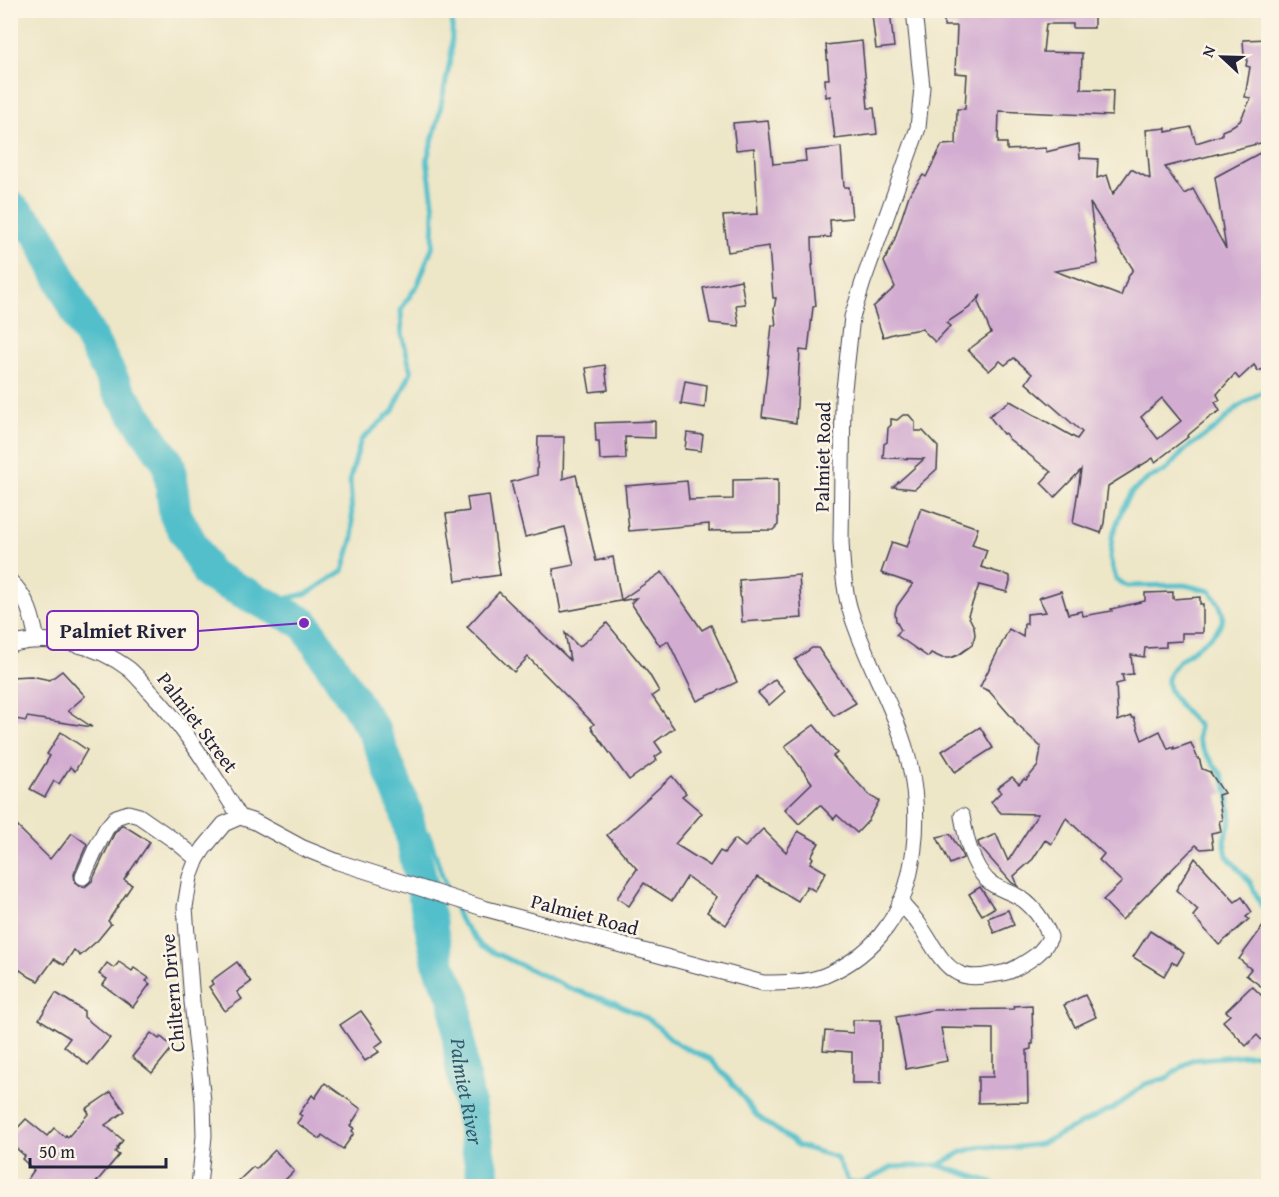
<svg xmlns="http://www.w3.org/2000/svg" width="1279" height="1197" viewBox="0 0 1279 1197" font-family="'Gentium Book Plus',serif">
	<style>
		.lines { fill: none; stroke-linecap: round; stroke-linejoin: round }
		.stream { stroke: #52bfca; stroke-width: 5 }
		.river { stroke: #52bfca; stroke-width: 33 }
		.building { fill: #d3add1; fill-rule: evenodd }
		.minor-casing { stroke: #403f50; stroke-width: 17 }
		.minor { stroke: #fff; stroke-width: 15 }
		.labels { text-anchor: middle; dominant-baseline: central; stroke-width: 5; stroke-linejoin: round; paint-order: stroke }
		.street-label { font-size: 20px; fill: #22223b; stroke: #fcf5e5 }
		.water-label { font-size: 21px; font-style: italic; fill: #33596d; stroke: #fcf5e5 }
		.leader { fill: none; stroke: #7b2cbf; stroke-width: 2 }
		.callout-dot { fill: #7b2cbf; stroke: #fcf5e5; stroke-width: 2 }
		.callout { fill: #fcf5e5; stroke: #7b2cbf; stroke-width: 2 }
		.callout-label { font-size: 21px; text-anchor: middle; font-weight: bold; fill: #22223b }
	</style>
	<rect width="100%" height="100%" fill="#fcf5e5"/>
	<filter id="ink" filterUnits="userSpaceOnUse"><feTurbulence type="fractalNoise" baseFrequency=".0167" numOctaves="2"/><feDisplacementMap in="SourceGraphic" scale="12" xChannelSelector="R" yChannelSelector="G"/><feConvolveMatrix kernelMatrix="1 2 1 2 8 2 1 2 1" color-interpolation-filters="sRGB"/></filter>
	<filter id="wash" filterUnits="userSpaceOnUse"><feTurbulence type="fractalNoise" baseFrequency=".008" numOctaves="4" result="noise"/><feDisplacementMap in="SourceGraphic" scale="24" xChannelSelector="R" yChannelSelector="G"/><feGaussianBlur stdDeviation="1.35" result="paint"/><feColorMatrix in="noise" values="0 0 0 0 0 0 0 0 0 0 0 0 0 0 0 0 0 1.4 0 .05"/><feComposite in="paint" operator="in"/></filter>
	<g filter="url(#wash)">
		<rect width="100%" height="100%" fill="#ede6c7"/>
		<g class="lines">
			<g class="stream">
				<path d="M1268 388 1238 407 1215 429 1187 448 1165 471 1149 478 1132 492 1122 509 1112 537 1110 558 1116 579 1127 586 1184 585 1210 591C1214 597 1220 604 1222 611 1231 640 1163 655 1168 685 1170 697 1191 718 1199 726L1198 740 1205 753 1222 775 1228 792 1231 820 1224 841 1227 856 1250 882 1261 905 1268 911"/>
				<path d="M267 604 308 593 343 571 353 537 350 479 361 440 393 411 411 372 402 334 401 309 418 284 433 245 434 209 427 159 438 120 451 56 453 10"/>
				<path d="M407 818 429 834 441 872 449 894"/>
				<path d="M453 902 460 920 482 947 574 990 615 1003 650 1020 677 1044 710 1059 736 1088 756 1115 799 1146 836 1157 849 1183 864 1182 892 1167 937 1165 991 1182 996 1186"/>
				<path d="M939 1165 962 1152 983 1146 1001 1148 1018 1147 1040 1144 1115 1107 1145 1084 1167 1078 1191 1060 1268 1053"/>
			</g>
			<path class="river" id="s1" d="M10 206 38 233 78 314 118 390 169 464 175 514 209 575 304 623 374 731 406 811 439 965 455 998 461 1064 485 1186"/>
		</g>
		<g id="blocks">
			<g class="building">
				<path d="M944 10H1094V28H1073V24H1046L1043 52 1082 53 1081 89 1113 90 1112 116 999 111 998 143H1007V150L1046 148V152L1079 144 1080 158 1098 159 1097 178 1107 175 1113 194 1131 169 1150 179 1146 130 1166 128V132L1191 127 1196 143 1222 135V131L1229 128 1240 121 1251 98 1245 97 1250 67 1246 66 1248 56H1244L1243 40 1269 39V141L1165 167 1184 194 1193 189 1226 249 1215 177 1269 148V367L1258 371 1254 365 1239 379 1235 374 1217 394 1220 400 1215 402 1220 411 1210 417 1187 436 1188 437 1155 462 1153 458 1108 486 1104 523 1101 533 1073 523 1081 470 1055 497 1041 483 1051 472 1009 439 1005 433 1003 434 989 416 1010 401 1077 439 1082 432 1026 383 1032 374 1014 358 1005 365 1000 361 989 371 968 350 991 333 978 302 981 295 969 308 946 323 950 326 935 342 922 329 896 333 883 337 873 307 895 287 884 262 894 241 909 195 923 175 926 177 942 145 956 144 957 109H965L967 74 955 73 957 26H944ZM1090 203 1133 269 1127 279 1121 296 1055 271 1098 264ZM1162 398 1181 421 1158 439 1141 417Z"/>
				<path d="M890 11 894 47 876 49 872 14Z"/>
				<path d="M862 41 868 108H874L877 134 835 139 830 96 826 97 825 79H829L826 45Z"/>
				<path d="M768 120 773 164 806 161 805 151 841 147 844 187H849L852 218 830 220 831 237 812 238 813 265H812L816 306 813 307 808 351 800 350 796 423 762 417 772 325 776 326 774 309 776 298H773L769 246 728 252 723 216 758 214 754 148 736 150 733 123Z"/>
				<path d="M741 280 745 304 736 305 739 326 710 323 703 288Z"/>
				<path d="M605 365 608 390 590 392 586 368Z"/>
				<path d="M685 381 707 385 705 408 681 404Z"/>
				<path d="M903 415H909L915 422V431H923L938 447 937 469 915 489 893 487 924 459 883 458 884 444 887 442 888 428 891 425V419L897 420Z"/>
				<path d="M655 421V438L625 437 626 459 600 460 599 441H596L595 423Z"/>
				<path d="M687 433 703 435 701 451 685 449Z"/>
				<path d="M538 437H564L563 479 576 475 596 561 613 557 621 600 662 572 702 630 711 625 737 682 697 701 668 641 660 646 631 603 636 598 561 612 553 569 574 565 565 527 525 537 511 482 537 475Z"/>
				<path d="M778 479V525L773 530 709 531V524L629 531 625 486 687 481 689 500 733 499V480Z"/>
				<path d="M489 495 500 575 456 581 446 514 469 511 467 498Z"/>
				<path d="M921 508 978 528 972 545 987 550 981 567 1010 576V582L1007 592 979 585 968 615 974 627 975 635 972 645 958 655 950 658H942L931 653 928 657 896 635 901 630 896 621 895 613 897 606 913 584 881 573 892 542 907 547Z"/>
				<path d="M799 575 802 618 742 622 739 580Z"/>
				<path d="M1061 591 1068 614 1082 611 1083 616 1112 611 1111 609 1145 601V593L1173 592V599L1200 597V604H1203V633H1182V641L1166 642V647L1145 648 1144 657 1131 655 1133 674 1122 675 1124 682 1116 684 1118 721 1131 716 1132 718H1134L1142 740 1160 731 1168 749 1174 747V749L1191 743 1198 759 1199 758 1202 769 1210 772 1224 793 1218 795 1222 820 1219 821 1221 831 1211 833 1213 848 1201 849 1196 845 1122 920 1103 900 1122 882 1099 860 1104 854 1066 818 1052 844 1045 840 1033 859 1014 876 1018 886 1012 883 979 846 978 842 996 834 1008 861 1038 814 1001 813 991 802 1001 792 997 788 1012 777 1019 784 1024 779 1026 780 1038 766 1041 747 1014 722 1015 721 989 691 980 687 1009 629 1023 637 1024 624H1027V614L1046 612 1039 598Z"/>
				<path d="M499 592 570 660 565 633 579 647 607 623 649 674 659 691 652 696 674 728 655 742 662 752 655 757 657 760 629 780 591 727 594 724 528 657 514 672 467 627Z"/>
				<path d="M812 648H818L856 703 834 716 795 660Z"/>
				<path d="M62 671 85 696 68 711 92 727 27 717 26 721 10 718V677L31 676 50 680Z"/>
				<path d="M775 679 785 691 769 705 758 693Z"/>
				<path d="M814 725 837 753 833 756 870 796 879 801 868 821 857 833 837 815 834 819 820 805 799 824 785 809 812 783 785 746Z"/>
				<path d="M980 727 993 748 955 772 942 751Z"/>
				<path d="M61 732 87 750 75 771 70 767 59 784 54 781 45 797 30 789 50 756 47 754Z"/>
				<path d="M672 776 686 793 682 796 702 813 675 844 710 866 720 851 724 853 735 839 745 847 763 829 786 852 798 831 819 843 811 856 813 858 810 863 826 872 815 891 807 886 798 901 757 877 726 925 707 912 717 897 687 877 672 901 644 883 629 906 617 898 637 869 607 835Z"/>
				<path d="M10 819 50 859 58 849 59 850 72 833 87 844 74 874 75 882 80 886 85 887 92 881 114 834 122 825H123L150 842 124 880 132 885 108 921 111 924 98 940 80 956 74 950 64 965 54 959 38 981 30 977 20 970 10 982Z"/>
				<path d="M950 834 960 850 963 858 950 864 937 837Z"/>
				<path d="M1195 858 1235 902 1242 897 1252 912 1246 917 1249 919 1219 945 1193 916 1198 910 1176 890Z"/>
				<path d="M980 887 994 908 982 915 969 894Z"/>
				<path d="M1008 910 1014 925 994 933 988 918Z"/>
				<path d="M1269 918V979L1262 987 1246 975 1251 969 1239 959Z"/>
				<path d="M1150 931 1184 953 1177 965 1172 962 1164 976 1133 957Z"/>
				<path d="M119 962 132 971 134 968 149 978 146 981 150 984 133 1007 103 985 107 979 99 974 107 963 114 968Z"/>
				<path d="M237 962 251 982 237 992 242 999 225 1011 209 987 213 984 211 981Z"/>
				<path d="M1252 986 1269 1003V1048L1257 1035 1246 1046 1223 1021 1230 1015 1226 1011Z"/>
				<path d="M56 993 84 1011V1017L110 1038 88 1065 64 1046 70 1038 39 1019Z"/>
				<path d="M1085 995 1096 1017 1075 1027 1064 1005Z"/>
				<path d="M1032 1005 1033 1044H1031V1049L1027 1050 1028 1102 978 1103V1077H993V1029L941 1028 947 1061 906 1069 896 1017 933 1010 1014 1009 1013 1006Z"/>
				<path d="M361 1011 383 1041 375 1047 379 1052 365 1061 340 1025Z"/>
				<path d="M853 1020H881V1083H852V1052L823 1050 825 1031 853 1033Z"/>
				<path d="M151 1033 159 1039 161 1037 173 1047 152 1073 132 1057Z"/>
				<path d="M325 1083 361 1109 350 1126 354 1128 352 1131 354 1133 343 1149 322 1135 320 1139 297 1123 302 1116 299 1114 312 1095 315 1098Z"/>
				<path d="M111 1092 125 1111 105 1125 123 1140 117 1148 118 1149 115 1152 119 1155 93 1186H23L34 1170 22 1159 25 1156 10 1143V1136L26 1119 47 1136 54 1128 65 1137 66 1135 68 1137 89 1113 86 1109Z"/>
				<path d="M275 1150 294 1171 279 1186H233L253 1167 256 1169Z"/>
			</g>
		</g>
	</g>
	<g filter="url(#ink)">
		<use href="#blocks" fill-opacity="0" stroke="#403f50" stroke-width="1.5"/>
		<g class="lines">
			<defs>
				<g id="minor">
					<path d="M10 581C28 597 33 619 37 641"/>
					<path d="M10 645C50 634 96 644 129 669 136 675 142 682 148 689 185 727 212 773 240 817"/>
					<path d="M240 817 255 822 303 848 338 862 483 908 763 983C782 983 808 983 826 975 849 965 871 949 886 928 917 887 921 815 910 766 898 712 867 665 851 613 844 593 842 562 841 541L843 398 852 317 863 282 918 128 922 87 914 10"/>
					<path d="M83 877 95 850 106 829 116 817 128 813 139 816 178 843 197 859"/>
					<path d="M900 902C906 909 913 916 918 923 930 939 940 964 958 973 967 978 981 977 990 975 999 974 1008 973 1016 968 1030 960 1043 953 1050 937 1044 921 1032 903 1015 895 1006 890 995 888 987 880 971 863 966 838 962 816"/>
					<path d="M199 1186 204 1136 203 1101 192 1002 185 907 190 877 197 859 204 848 224 824 240 817"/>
				</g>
			</defs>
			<use href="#minor" class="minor-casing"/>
			<use href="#minor" class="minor"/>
		</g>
	</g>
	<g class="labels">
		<g class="street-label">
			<text transform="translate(822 457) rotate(-89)">Palmiet Road</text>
			<text transform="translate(198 722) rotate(53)">Palmiet Street</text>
			<text transform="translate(585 914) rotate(15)">Palmiet Road</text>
			<text transform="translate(172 993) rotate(-95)">Chiltern Drive</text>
		</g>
		<g class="water-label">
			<text stroke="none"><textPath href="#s1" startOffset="1035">Palmiet River</textPath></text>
		</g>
	</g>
	<path class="leader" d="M304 623L198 631"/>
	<circle class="callout-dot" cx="304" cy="623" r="6"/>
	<rect class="callout" x="47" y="611" width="151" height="39" rx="6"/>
	<g class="callout-label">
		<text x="123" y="638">Palmiet River</text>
	</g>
	<rect width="1279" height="1197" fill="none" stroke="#fcf5e5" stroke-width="36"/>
	<g transform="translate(1222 57) rotate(292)" stroke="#fcf5e5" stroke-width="4.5" paint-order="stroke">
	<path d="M0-4.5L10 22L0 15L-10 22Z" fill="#22223b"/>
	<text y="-9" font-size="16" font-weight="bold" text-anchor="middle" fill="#22223b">N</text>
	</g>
	<path d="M30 1158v9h136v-9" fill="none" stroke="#22223b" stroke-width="3"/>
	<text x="39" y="1158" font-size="18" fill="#22223b" stroke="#fcf5e5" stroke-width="4.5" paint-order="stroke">50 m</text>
</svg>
